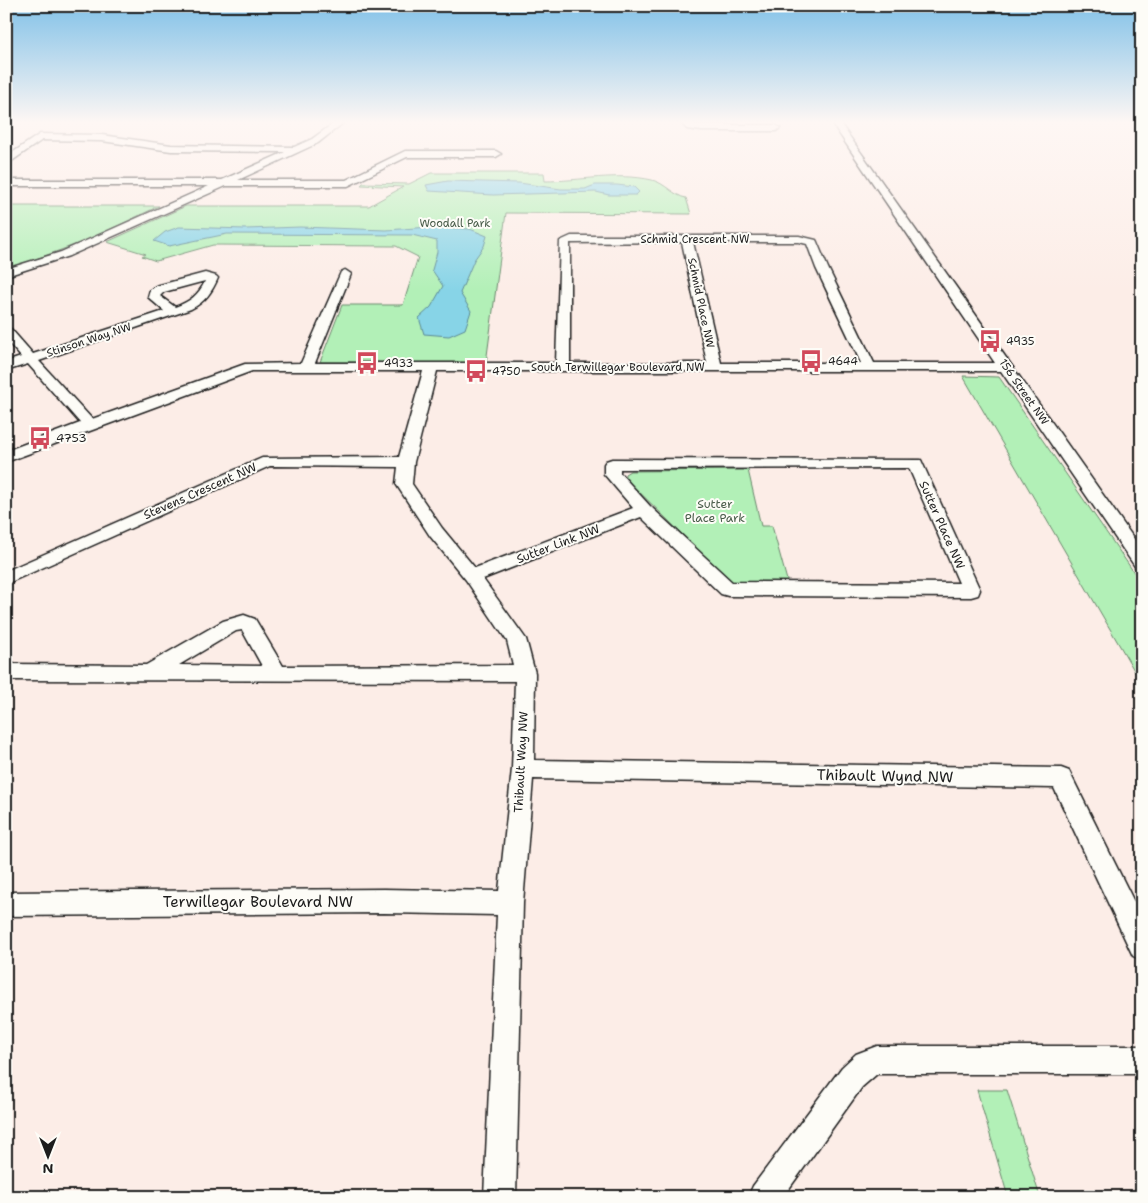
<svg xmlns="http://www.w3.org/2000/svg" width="1148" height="1203" viewBox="0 0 1148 1203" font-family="'Shantell Sans',sans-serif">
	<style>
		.green { fill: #b2f0b7; stroke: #67866a }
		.water { fill: #87d4e7; stroke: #5c8a96 }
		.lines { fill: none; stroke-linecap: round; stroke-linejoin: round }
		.minor-casing { stroke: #1c1c1c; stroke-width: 3 }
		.minor { fill: #fdfcf7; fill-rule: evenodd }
		.labels { text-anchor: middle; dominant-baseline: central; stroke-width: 4; stroke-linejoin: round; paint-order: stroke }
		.far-park-label { font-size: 11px; fill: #495c4a; stroke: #fdfcf7 }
		.far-street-label { font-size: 11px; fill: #1c1c1c; stroke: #fdfcf7 }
		.far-poi-label { font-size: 11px; fill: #1c1c1c; stroke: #fdfcf7; text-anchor: start }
		.poi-label { font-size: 12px; fill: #1c1c1c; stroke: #fdfcf7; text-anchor: start }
		.street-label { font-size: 12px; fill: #1c1c1c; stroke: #fdfcf7 }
		.park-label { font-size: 12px; fill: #495c4a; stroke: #fdfcf7 }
		.near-street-label { font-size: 15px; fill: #1c1c1c; stroke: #fdfcf7 }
	</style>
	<rect width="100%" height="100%" fill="#fcede7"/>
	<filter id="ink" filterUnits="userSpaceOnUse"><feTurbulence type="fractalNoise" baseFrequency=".02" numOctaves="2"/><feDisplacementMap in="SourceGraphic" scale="10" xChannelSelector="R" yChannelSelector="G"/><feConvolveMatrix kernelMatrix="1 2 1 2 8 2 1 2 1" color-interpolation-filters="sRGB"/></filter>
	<g filter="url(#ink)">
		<g class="green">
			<path d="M431 173H544L545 181C580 181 617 172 652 180 665 183 674 196 686 198L691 214 506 213 486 363 320 362 342 305H403L418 257 396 246 213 245 156 261 142 256 146 254 107 242 186 206H369L403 187 361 185 363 183 409 184Z"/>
			<path d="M6 206H159L88 240 6 270Z"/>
			<path d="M963 376 999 377 1142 584V684Z"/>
			<path d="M748 470 761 526H772L788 584H733L625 478V474L630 471Z"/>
			<path d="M977 1090H1007L1040 1197H1008Z"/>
		</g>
		<g class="water">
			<path d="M448 181 519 183 561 189H585L595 185H617L634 187 639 192 636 195H609L596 192 493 195 429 191 426 185Z"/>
			<path d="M179 227 246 229 300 227 386 230 431 227 470 229 487 236 484 246 474 260 460 293 471 311 465 329 449 336 424 334 419 318 431 307 443 286 432 270 437 252V241L412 235 227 234 169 246 154 241 165 232Z"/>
		</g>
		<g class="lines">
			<defs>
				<g id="minor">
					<path d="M334 123H343L318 143 238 180H346L405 151H496L501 154 496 157H407L348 186H226L69 256 6 276V269L61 252 209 186H6V180H222L285 152 171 151 102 141 42 140 6 165V157L40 134 102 135 171 145 294 147 312 139Z"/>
					<path d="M681 123 702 125H776L780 128 776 131H702L687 129Z"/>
					<path d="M832 123H840L1142 550V570L1136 568 1001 371H437L414 462 412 484 442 528 475 568 633 508 604 474V464L606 461 612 459 921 460 980 590 978 595 971 597 728 596 721 594 641 517 483 579 526 639 535 673 534 760 1061 768 1069 771 1142 918V960L1133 956 1054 788 533 779 523 903 516 1197H484L497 915 384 913 6 916V892L384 889 499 891 512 769 515 681 6 680V664L146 665 223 621 244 615 255 619 283 666 513 665 507 641 466 580 430 536 396 484 398 467 270 466 6 584V571L262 458 399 457 423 371H252L6 462V451L80 423 28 364 6 371V362L21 357 6 340V328L11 329 33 354 164 311 148 297 150 290 156 286 205 273 216 276 218 278C212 292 205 302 191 309L39 361 92 419 245 364 301 363 341 272 345 270 351 274 315 363H556L560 241 571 236H799L816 240 817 242 828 268 874 363H995ZM682 242 707 363H570V243ZM693 242H799L807 244 816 268 861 363H721ZM205 281C199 295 189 302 175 307L160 296 164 292ZM909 468 959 583 732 582 650 506 620 473V469ZM242 630 262 666 179 665 236 631Z"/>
					<path d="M877 1046H1142V1074H877L862 1087 783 1197H748L753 1186 842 1067 856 1054Z"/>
				</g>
			</defs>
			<use href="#minor" class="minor-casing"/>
			<use href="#minor" class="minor"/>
		</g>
	</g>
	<linearGradient id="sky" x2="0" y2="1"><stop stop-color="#81c1e8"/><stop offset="0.42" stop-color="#fef7f4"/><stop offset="1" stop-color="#fef7f4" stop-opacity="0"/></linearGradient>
	<rect width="1148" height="291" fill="url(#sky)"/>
	<defs>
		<symbol id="bus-bare" viewBox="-9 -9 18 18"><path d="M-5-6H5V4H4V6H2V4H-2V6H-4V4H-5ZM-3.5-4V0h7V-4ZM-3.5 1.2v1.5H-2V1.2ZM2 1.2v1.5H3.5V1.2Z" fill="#d1495b" stroke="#fdfcf7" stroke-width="2.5" paint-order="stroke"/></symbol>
	</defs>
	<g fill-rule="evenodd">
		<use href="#bus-bare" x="974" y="325" width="32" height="32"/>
		<use href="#bus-bare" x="795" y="345" width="32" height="32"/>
		<use href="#bus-bare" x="351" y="347" width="32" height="32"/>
		<use href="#bus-bare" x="460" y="355" width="32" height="32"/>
		<use href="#bus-bare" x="24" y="422" width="32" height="32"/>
	</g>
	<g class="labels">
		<g class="far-park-label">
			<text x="455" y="223">Woodall Park</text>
		</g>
		<g class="far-street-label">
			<text x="695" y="239">Schmid Crescent NW</text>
			<text transform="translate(701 303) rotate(78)">Schmid Place NW</text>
			<text transform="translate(89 340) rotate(-18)">Stinson Way NW</text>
			<text x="618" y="367">South Terwillegar Boulevard NW</text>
			<text transform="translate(1024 392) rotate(55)">156 Street NW</text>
		</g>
		<g class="far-poi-label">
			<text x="1006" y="341">4935</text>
			<text x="828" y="361">4644</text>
			<text x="384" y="363">4933</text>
			<text x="492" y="371">4750</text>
		</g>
		<g class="poi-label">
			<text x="56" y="438">4753</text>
		</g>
		<g class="street-label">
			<text transform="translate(200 491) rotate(-24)">Stevens Crescent NW</text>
			<text transform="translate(942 525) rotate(66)">Sutter Place NW</text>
			<text transform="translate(558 544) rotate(-21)">Sutter Link NW</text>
			<text transform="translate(521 762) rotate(-87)">Thibault Way NW</text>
		</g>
		<g class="park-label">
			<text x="715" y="504">Sutter<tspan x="715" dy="14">Place Park</tspan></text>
		</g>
		<g class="near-street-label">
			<text transform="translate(885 776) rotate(1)">Thibault Wynd NW</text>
			<text x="258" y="902">Terwillegar Boulevard NW</text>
		</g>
	</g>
	<rect width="1148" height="1203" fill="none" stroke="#fdfcf7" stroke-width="25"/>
	<rect x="12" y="12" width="1123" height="1178" fill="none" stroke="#1c1c1c" stroke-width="2" filter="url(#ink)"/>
	<g transform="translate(48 1156) rotate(180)" stroke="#fdfcf7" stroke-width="4" paint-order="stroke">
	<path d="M0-4L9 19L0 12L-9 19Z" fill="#1c1c1c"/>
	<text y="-8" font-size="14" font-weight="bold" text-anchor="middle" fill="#1c1c1c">N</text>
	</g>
</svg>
